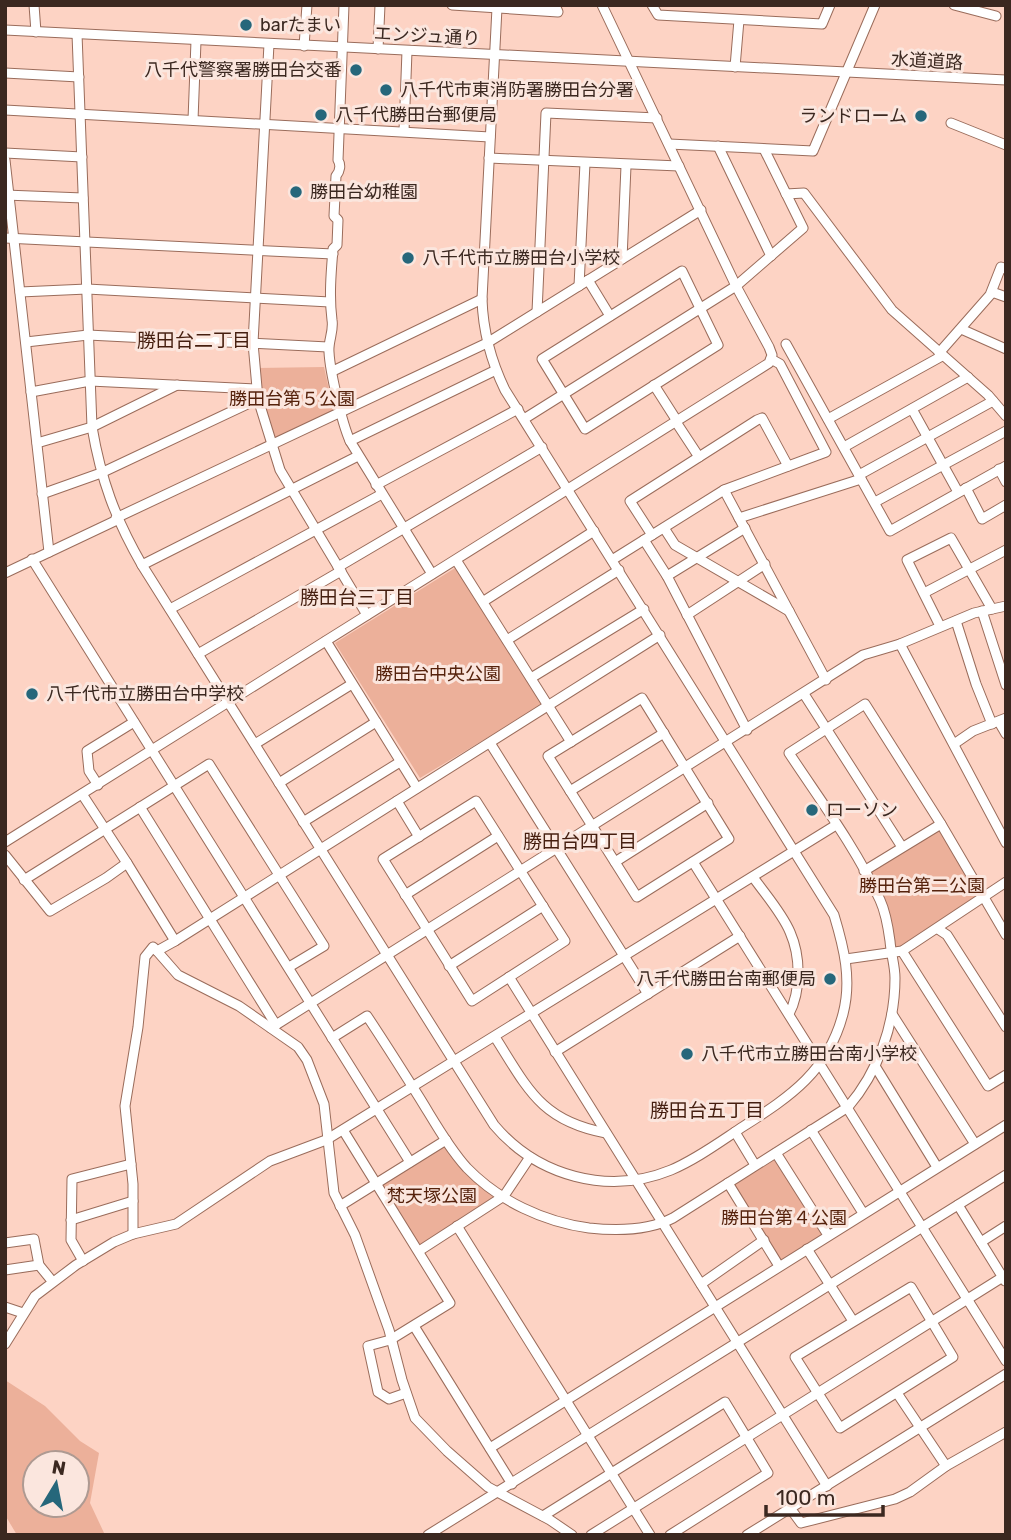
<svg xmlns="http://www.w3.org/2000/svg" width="1011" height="1540" viewBox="0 0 1011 1540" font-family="Rubik,'Noto Sans JP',sans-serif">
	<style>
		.green { fill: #ecb09a; fill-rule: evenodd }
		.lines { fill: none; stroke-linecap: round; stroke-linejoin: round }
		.minor-casing { stroke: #9a6c5b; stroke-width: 11 }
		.minor { stroke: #fff; stroke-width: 9 }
		.poi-dot { fill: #26677b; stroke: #fbe6de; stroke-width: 2.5 }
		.labels { text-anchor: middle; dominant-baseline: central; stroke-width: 6; stroke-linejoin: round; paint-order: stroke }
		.poi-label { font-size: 18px; fill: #3b2820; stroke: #fbe6de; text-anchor: start }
		.street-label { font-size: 18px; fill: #3b2820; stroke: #fbe6de }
		.park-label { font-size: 18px; fill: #56220c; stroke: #fbe6de }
		.neighbourhood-label { font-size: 19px; fill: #451e0f; stroke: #fbe6de }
	</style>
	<rect width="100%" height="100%" fill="#fdd3c4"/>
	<g class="green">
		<path d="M324 367 334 412 272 443 259 399 257 368Z"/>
		<path d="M455 568 542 705 420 778 335 643Z"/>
		<path d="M939 829 980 895 937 927 932 926 902 947 894 948 867 872Z"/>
		<path d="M446 1143 499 1197 419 1247 381 1184Z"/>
		<path d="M776 1153 828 1235 779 1266 728 1183Z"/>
		<path d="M5 1380 45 1406 80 1441 99 1453 90 1503 105 1535H17L5 1515ZM77 1463V1505H35V1463Z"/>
	</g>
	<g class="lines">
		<defs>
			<g id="minor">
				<path d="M34 5 36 32"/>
				<path d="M344 5 338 160C341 165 340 171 336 176L334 216 338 220 337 245 333 249C331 273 329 297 332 320 334 331 328 341 329 352 330 372 342 423 350 441L432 574"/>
				<path d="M452 5 558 12 555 5"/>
				<path d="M652 5 658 15 822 24 830 5"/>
				<path d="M954 5 996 16"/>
				<path d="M5 30 1006 80"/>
				<path d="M77 34 92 427C101 480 115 518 142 565L494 1125C537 1176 608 1196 671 1170 697 1159 721 1141 744 1126 791 1096 828 1071 843 1014 852 980 844 948 834 915L505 390C491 361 483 332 482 299L497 8"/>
				<path d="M269 44 253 343 258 399 280 470 367 615"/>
				<path d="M304 46 307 5"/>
				<path d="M378 49 380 5"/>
				<path d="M735 67 739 20"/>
				<path d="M5 73 79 77"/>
				<path d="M5 110 490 137"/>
				<path d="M193 120 196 41"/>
				<path d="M951 123 1006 145"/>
				<path d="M404 131 407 51"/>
				<path d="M669 144 813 151 875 5"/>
				<path d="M718 146 771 256"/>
				<path d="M5 153 82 157"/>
				<path d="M489 158 679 166"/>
				<path d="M5 160 49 552"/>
				<path d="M786 194 804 193 892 310 988 395 1006 416"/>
				<path d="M5 195 83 198"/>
				<path d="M5 238 333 254"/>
				<path d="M622 259 626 166"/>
				<path d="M682 271 718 345 585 429 542 359Z"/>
				<path d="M588 280 610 316"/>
				<path d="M579 286 585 163"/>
				<path d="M20 292 87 289 330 302"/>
				<path d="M992 292 1006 297"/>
				<path d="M537 312 546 113 657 118"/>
				<path d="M961 329 1006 349"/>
				<path d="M26 342 88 335 328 347"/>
				<path d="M786 344 890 531 1006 466"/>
				<path d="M939 353 990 295 1001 267 1006 269"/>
				<path d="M333 371 482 299"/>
				<path d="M654 385 677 421"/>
				<path d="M31 392 90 381 256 389"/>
				<path d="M912 409 958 492"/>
				<path d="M524 419 736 286 803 228 764 149"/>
				<path d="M828 419 942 356"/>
				<path d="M676 422 699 457"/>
				<path d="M350 441 496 370"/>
				<path d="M37 443 92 427 177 385"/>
				<path d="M844 447 968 377"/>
				<path d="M999 469 1006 482"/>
				<path d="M859 475 993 401"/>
				<path d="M376 485 518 409"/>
				<path d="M966 488 982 519 1006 505"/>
				<path d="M724 490 826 680"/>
				<path d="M42 494 101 473 258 399"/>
				<path d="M875 502 1006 431"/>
				<path d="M116 518 487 343 701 210"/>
				<path d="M739 518 861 479"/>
				<path d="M664 528 675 545 789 611"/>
				<path d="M652 535 630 501 757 420 762 418 788 466"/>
				<path d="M644 540 667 576 747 730"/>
				<path d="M32 559 410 1162"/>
				<path d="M456 560 571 742"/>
				<path d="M612 560 724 490 826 452 780 364 771 359"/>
				<path d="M142 565 358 456"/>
				<path d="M338 567 542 447"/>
				<path d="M5 573 117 520"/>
				<path d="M667 576 745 528"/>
				<path d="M924 593 1006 550"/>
				<path d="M484 601 594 531"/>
				<path d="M170 609 382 494"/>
				<path d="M982 611 1006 685"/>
				<path d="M687 615 765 564"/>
				<path d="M956 621 976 684 992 724"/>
				<path d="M940 626 907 560 951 538 992 609"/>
				<path d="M507 640 619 570"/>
				<path d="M326 641 417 788"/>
				<path d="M900 644 1006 843"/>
				<path d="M198 654 341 571"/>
				<path d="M531 678 644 609"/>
				<path d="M804 694 902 847"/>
				<path d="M642 698 729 839 637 897 548 756Z"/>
				<path d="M999 722 1006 734"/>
				<path d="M490 743 648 994"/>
				<path d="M255 744 352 684"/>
				<path d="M954 744 973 731 1006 718"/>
				<path d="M279 783 376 722"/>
				<path d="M98 785 89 771 87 751 134 722"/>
				<path d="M570 791 664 733"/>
				<path d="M82 794 127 863"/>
				<path d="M397 801 419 837"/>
				<path d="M476 801 565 941 472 1001 383 859Z"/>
				<path d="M140 807 276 1025"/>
				<path d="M303 822 400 762"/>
				<path d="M5 842 769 363 772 355 769 347 736 286 602 5"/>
				<path d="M5 855 50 911 106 878 127 863 175 941"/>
				<path d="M615 862 708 803"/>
				<path d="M693 862 1006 1361"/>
				<path d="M864 871 941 824"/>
				<path d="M753 877C765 894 782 913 790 932 801 957 801 991 789 1014"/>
				<path d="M24 880 209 764 324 946 289 967"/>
				<path d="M405 895 498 836"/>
				<path d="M938 929 947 935 1006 1027"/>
				<path d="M157 951 178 975 239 1006 298 1047 307 1060 324 1104 334 1193 355 1235 389 1330 402 1380 415 1418 447 1451 488 1487 550 1520 572 1535"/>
				<path d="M902 951 988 1086 1006 1075"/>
				<path d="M846 959 902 951 1006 882"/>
				<path d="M449 966 543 906"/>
				<path d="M509 977 827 1486"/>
				<path d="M892 1014 975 1144"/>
				<path d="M271 1028 863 655 900 644 974 613 1006 606"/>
				<path d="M495 1037C528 1089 541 1121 606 1133"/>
				<path d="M332 1038 367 1016C385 1043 402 1070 419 1097 434 1121 448 1147 467 1168 499 1201 544 1222 589 1228 617 1231 648 1231 673 1218L848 1107C878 1072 895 1025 895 978 895 966 891 954 890 941 888 926 886 913 880 900 856 848 820 800 789 753L865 704 941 824 1006 935"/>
				<path d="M555 1052 740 936"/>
				<path d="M875 1066 937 1167"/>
				<path d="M343 1130 450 1303 390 1340 368 1346 378 1392 389 1399 406 1393"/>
				<path d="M811 1130 863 1213"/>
				<path d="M735 1132 755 1165"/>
				<path d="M776 1153 828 1235"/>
				<path d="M728 1183 779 1266"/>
				<path d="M958 1205 1005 1281"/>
				<path d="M340 1206 446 1140"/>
				<path d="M71 1220 133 1201"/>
				<path d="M457 1226 650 1535"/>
				<path d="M133 1234V1184L125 1106 138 1027 145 957 153 947 157 951 175 941 660 635"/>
				<path d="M981 1242 1006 1226"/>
				<path d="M5 1243 34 1239 39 1265 52 1281"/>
				<path d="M807 1249 853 1321"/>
				<path d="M419 1251 504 1196 530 1157"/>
				<path d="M83 1261 71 1240 72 1179 131 1164"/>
				<path d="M5 1270 39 1265"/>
				<path d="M701 1284 764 1240"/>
				<path d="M911 1287 953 1357 840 1428 795 1357Z"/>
				<path d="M5 1307 23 1313"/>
				<path d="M414 1326 512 1484"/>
				<path d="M5 1344 35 1296 76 1265 114 1242 133 1234 176 1224 270 1161 326 1140 836 825"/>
				<path d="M897 1393 946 1466"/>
				<path d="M490 1448 1006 1125"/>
				<path d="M790 1508 801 1523 895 1499 910 1492 946 1466 1006 1432"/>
				<path d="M543 1516 725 1402 768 1473 670 1535"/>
				<path d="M428 1535 1006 1175"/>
				<path d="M591 1535 1006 1275"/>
				<path d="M747 1535 1006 1374"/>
			</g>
		</defs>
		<use href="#minor" class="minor-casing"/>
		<use href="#minor" class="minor"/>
	</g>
	<g class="poi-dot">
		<circle cx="246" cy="25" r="7"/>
		<circle cx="356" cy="70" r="7"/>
		<circle cx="386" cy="90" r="7"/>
		<circle cx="321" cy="115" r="7"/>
		<circle cx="921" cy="116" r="7"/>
		<circle cx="296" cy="192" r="7"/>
		<circle cx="408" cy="258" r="7"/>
		<circle cx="32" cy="694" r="7"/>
		<circle cx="812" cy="810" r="7"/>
		<circle cx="830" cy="979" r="7"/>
		<circle cx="687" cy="1054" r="7"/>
	</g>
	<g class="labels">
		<g class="poi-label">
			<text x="260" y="25">barたまい</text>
			<text x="342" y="70" text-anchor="end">八千代警察署勝田台交番</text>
			<text x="400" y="90">八千代市東消防署勝田台分署</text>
			<text x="335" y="115">八千代勝田台郵便局</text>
			<text x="907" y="116" text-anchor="end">ランドローム</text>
			<text x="310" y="192">勝田台幼稚園</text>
			<text x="422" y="258">八千代市立勝田台小学校</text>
			<text x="46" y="694">八千代市立勝田台中学校</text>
			<text x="826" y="810">ローソン</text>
			<text x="816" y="979" text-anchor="end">八千代勝田台南郵便局</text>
			<text x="701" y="1054">八千代市立勝田台南小学校</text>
		</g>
		<g class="street-label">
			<text transform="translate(427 36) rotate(3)">エンジュ通り</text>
			<text transform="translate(927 61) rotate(3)">水道道路</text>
		</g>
		<g class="park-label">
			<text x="292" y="399">勝田台第５公園</text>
			<text x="438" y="674">勝田台中央公園</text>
			<text x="922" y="886">勝田台第二公園</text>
			<text x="432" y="1196">梵天塚公園</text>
			<text x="784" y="1218">勝田台第４公園</text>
		</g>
		<g class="neighbourhood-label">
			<text x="194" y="340">勝田台二丁目</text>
			<text x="357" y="597">勝田台三丁目</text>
			<text x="580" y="841">勝田台四丁目</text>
			<text x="707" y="1110">勝田台五丁目</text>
		</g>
	</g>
	<rect width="1011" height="1540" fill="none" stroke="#3b2820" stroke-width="14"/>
	<g transform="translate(56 1484) rotate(10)"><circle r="33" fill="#fbe6de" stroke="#ae9a92" stroke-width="2"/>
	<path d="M0-5L12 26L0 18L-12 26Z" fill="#26677b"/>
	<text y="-10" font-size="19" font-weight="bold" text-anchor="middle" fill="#3b2820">N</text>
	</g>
	<path d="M766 1505v10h117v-10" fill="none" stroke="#3b2820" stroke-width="3.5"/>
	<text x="776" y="1505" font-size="21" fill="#3b2820" stroke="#fbe6de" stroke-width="5" paint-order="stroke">100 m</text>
</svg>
